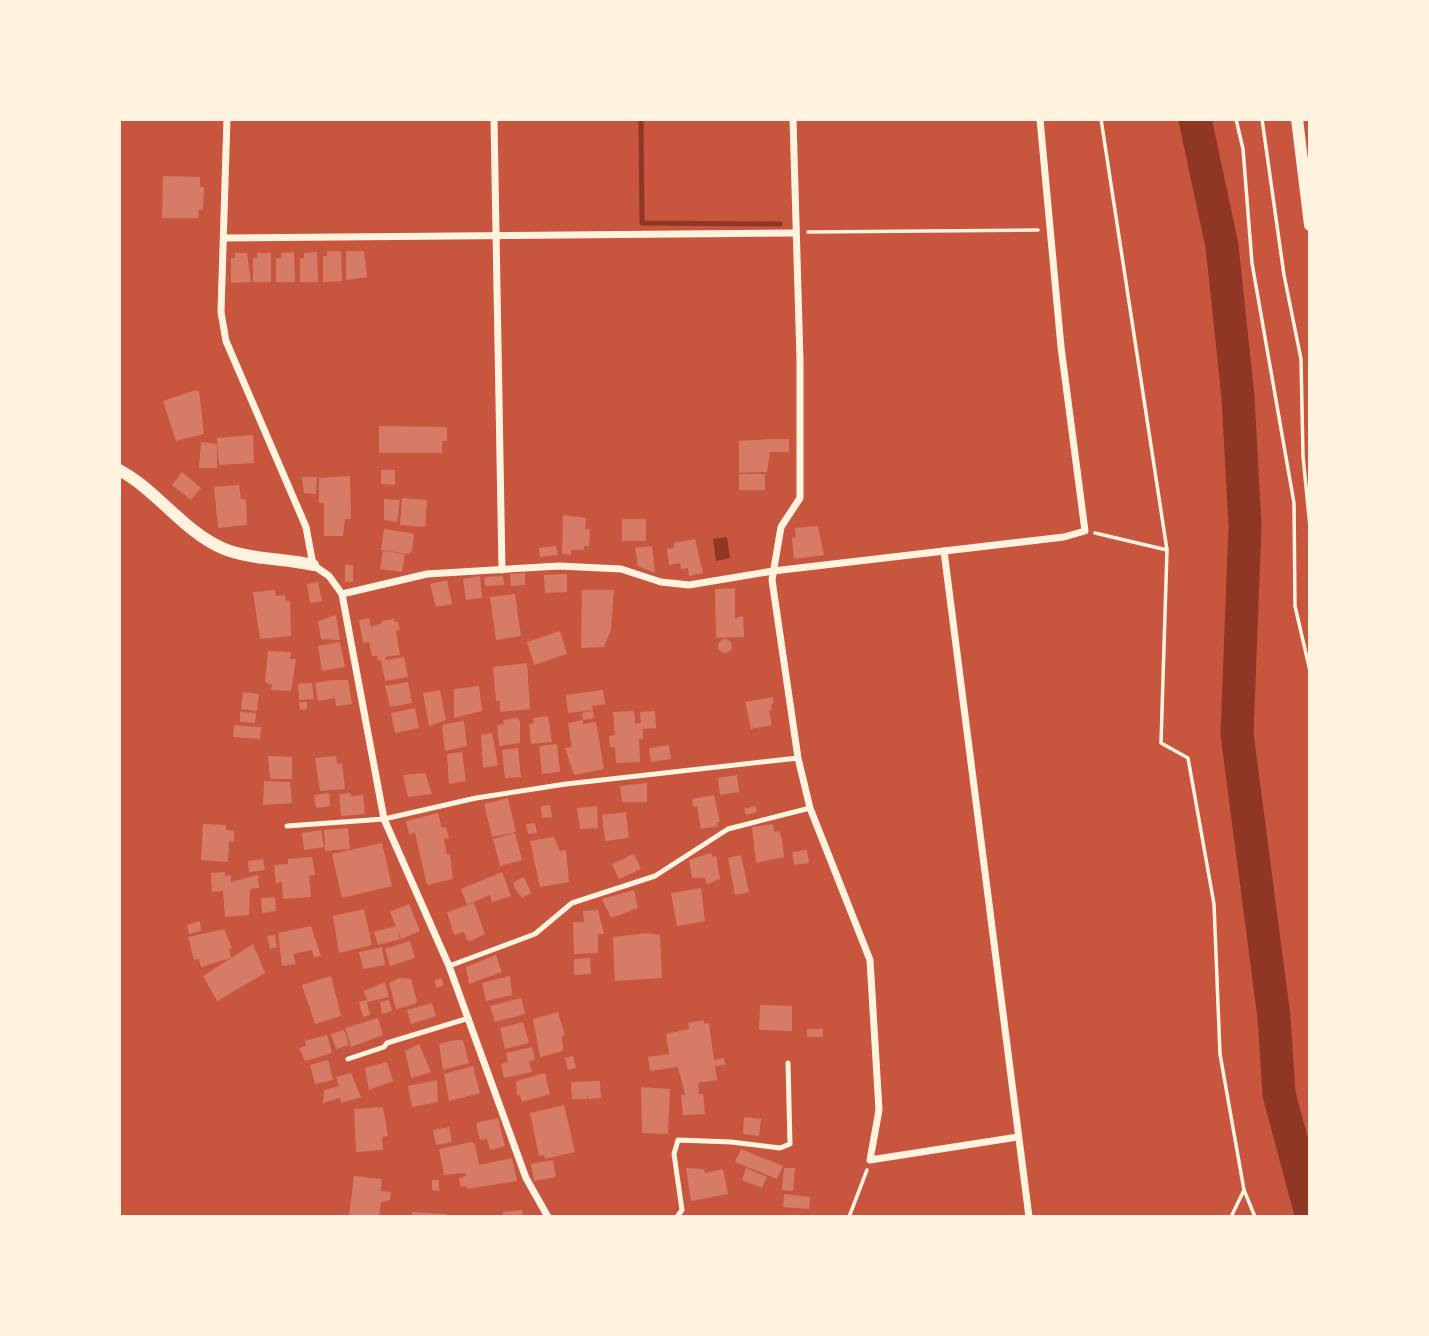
<svg xmlns="http://www.w3.org/2000/svg" width="1429" height="1336" viewBox="0 0 1429 1336" font-family="'Work Sans',sans-serif">
	<style>
		.water { fill: #8f3625 }
		.lines { fill: none; stroke-linecap: round; stroke-linejoin: round }
		.stream { stroke: #8f3625; stroke-width: 5 }
		.river { stroke: #8f3625; stroke-width: 33 }
		.building { fill: #d67c66 }
		.path { stroke: #fff3e0; stroke-width: 3.5 }
		.service { stroke: #fff3e0; stroke-width: 5 }
		.minor { stroke: #fff3e0; stroke-width: 7 }
		.tertiary { stroke: #fff3e0; stroke-width: 12 }
	</style>
	<rect width="100%" height="100%" fill="#c8553d"/>
	<path class="water" d="M727 537 730 558 716 561 713 539Z"/>
	<g class="lines">
		<path class="stream" d="M641 119 642 223 780 224"/>
		<path class="river" d="M1195 119 1222 246 1238 397 1245 526 1237 734 1274 1017 1279 1094 1310 1210"/>
	</g>
	<g class="building">
		<path d="M163 176 200 177V187H204L203 210 199 209 198 218H162Z"/>
		<path d="M327 251H341L342 281 323 282V256H327Z"/>
		<path d="M346 251H364L367 277 346 280Z"/>
		<path d="M294 252 295 282H276V258H281V253Z"/>
		<path d="M317 252 318 282H300V258H304V253Z"/>
		<path d="M235 253H247L251 282 231 283V258H235Z"/>
		<path d="M257 253H271V282H253V258H257Z"/>
		<path d="M193 391H199L204 434 176 441 163 401Z"/>
		<path d="M379 426 447 427V441H442V453H379Z"/>
		<path d="M253 435 254 463 219 465 217 438Z"/>
		<path d="M771 439H789V452H770L767 472 739 473V441Z"/>
		<path d="M201 442 217 444V468H199Z"/>
		<path d="M381 470H395V485L381 484Z"/>
		<path d="M182 472 201 488 191 500 172 485Z"/>
		<rect x="739" y="474" width="26" height="16"/>
		<path d="M350 476 351 519H345L343 536H324V503H319V478Z"/>
		<path d="M302 477H317L316 494 304 493Z"/>
		<path d="M239 485 241 499H246L247 525 218 528 214 487Z"/>
		<path d="M402 498 427 500 425 527 400 525Z"/>
		<path d="M384 499 400 500 397 522 384 520Z"/>
		<path d="M563 515 586 518 585 529H590L589 546H584V550H571V555L562 554Z"/>
		<rect x="622" y="519" width="24" height="22"/>
		<path d="M818 526 824 555 794 559 792 538 796 537 795 528Z"/>
		<path d="M384 529 411 533 414 535 412 551 409 554 381 550Z"/>
		<path d="M695 539 703 573 689 576 688 568 681 569 680 563 669 565 667 549 674 548V543Z"/>
		<path d="M556 546 558 555 540 557 539 548Z"/>
		<path d="M652 546 655 573 638 566 635 548Z"/>
		<path d="M383 551 405 554 402 572 380 569Z"/>
		<rect x="345" y="565" width="8" height="17"/>
		<path d="M525 573V585L511 586 510 574Z"/>
		<path d="M567 574V592L545 593 544 575Z"/>
		<path d="M480 576 482 598 466 600 463 579Z"/>
		<path d="M503 576 504 585 485 586 484 577Z"/>
		<path d="M447 580 452 604 436 607 430 584Z"/>
		<path d="M318 582 322 601 310 603 307 584Z"/>
		<path d="M735 588V618L743 616 744 637 716 638 715 589Z"/>
		<path d="M275 590 276 596 285 595 286 601H290L291 636 260 639 253 592Z"/>
		<path d="M582 590H614L611 630 604 647 581 648Z"/>
		<path d="M515 594 521 636 496 640 490 597Z"/>
		<path d="M336 615 340 640 321 639 318 621Z"/>
		<path d="M369 618 371 627 382 623 381 621 394 619 395 622H398L400 630 396 631 400 655 385 657 386 660 404 657 408 677 385 681 381 660 378 661 377 656H372L369 642 363 643 359 620Z"/>
		<path d="M560 631 567 654 534 665 527 642Z"/>
		<circle cx="725" cy="646" r="7"/>
		<path d="M340 642 345 667 322 671 318 646Z"/>
		<path d="M268 651 291 652 290 659H296L291 691 271 690 272 685 265 682Z"/>
		<path d="M527 663 530 709 500 712V701H496L493 667Z"/>
		<path d="M333 680H348L352 704 336 706 335 698 318 701 315 683Z"/>
		<path d="M408 682 412 703 390 707 385 686Z"/>
		<path d="M312 683 314 699 299 700 298 684Z"/>
		<path d="M479 686 482 711 454 718V689Z"/>
		<path d="M440 690 446 720 429 726 423 693Z"/>
		<path d="M603 690 605 704 592 706 593 710 568 713 566 695Z"/>
		<path d="M243 692 259 694 257 711 241 709Z"/>
		<path d="M773 697 774 703 771 704 772 710 769 711 772 725 751 729 745 702Z"/>
		<path d="M299 702H307V709L300 710Z"/>
		<path d="M415 708 419 728 395 733 391 713Z"/>
		<path d="M593 711 594 718 583 720 582 713Z"/>
		<path d="M634 711 635 723H641L640 712 655 711 656 728 643 729V739H639L640 762 616 763 615 747H610L609 736 615 735 613 712Z"/>
		<path d="M240 712 256 713 255 723 240 722Z"/>
		<path d="M548 716 552 742 531 744 529 724 534 723 533 718Z"/>
		<path d="M517 718 520 721V743L499 746 497 725 504 724 503 720Z"/>
		<path d="M583 720V724L596 722 604 769 574 775 565 748 572 747 568 723Z"/>
		<path d="M464 721 467 746 445 751 442 727 444 724Z"/>
		<path d="M234 725 261 727 260 739 233 737Z"/>
		<path d="M492 733 498 765 483 768 481 735Z"/>
		<path d="M557 744 560 772 542 774 539 746Z"/>
		<path d="M669 745 671 759 651 762 649 748Z"/>
		<path d="M518 748 521 777 505 778 502 750Z"/>
		<path d="M462 752 466 781 449 784 447 754Z"/>
		<path d="M268 756 292 757V779H270Z"/>
		<path d="M336 756 337 764 342 763 345 789 320 791 315 758Z"/>
		<path d="M425 773 432 794 408 797 403 775Z"/>
		<path d="M737 775 739 792 720 795 718 778Z"/>
		<path d="M264 781 290 782 292 803 263 805Z"/>
		<path d="M647 783V802H622L620 786Z"/>
		<path d="M329 793 330 806 316 808 314 795Z"/>
		<path d="M351 793V796L363 795 365 814 341 816 339 794Z"/>
		<path d="M714 795 720 822H717L718 826 701 829 697 806 693 807 692 799Z"/>
		<path d="M508 798 516 832 492 837 484 804Z"/>
		<path d="M550 805 552 817 542 818 541 806Z"/>
		<path d="M597 806 598 828 580 829 577 808Z"/>
		<path d="M755 806 757 812 746 815 744 809Z"/>
		<path d="M626 812 629 838 605 841 602 815Z"/>
		<path d="M438 813 442 828 446 827 449 838 444 839 447 855 450 854 453 879 427 885 415 833 409 834 406 821Z"/>
		<path d="M535 823 537 833 528 834 526 824Z"/>
		<path d="M203 824 226 825V830L234 831V842L229 841 228 862 201 860Z"/>
		<path d="M773 824 774 832 779 831 782 839 784 857 756 863 752 827Z"/>
		<path d="M348 828 350 849 325 851 324 830Z"/>
		<path d="M321 830 324 847 304 850 302 833Z"/>
		<path d="M515 833 522 860 500 866 493 839Z"/>
		<path d="M554 837 560 851 566 850 569 882 540 887 530 841Z"/>
		<path d="M382 843 392 886 342 898 332 854Z"/>
		<path d="M807 850 809 863 794 865 792 852Z"/>
		<path d="M711 853 713 857 716 856 720 879 707 884 705 878H692L689 860Z"/>
		<path d="M634 854 641 869 619 879 612 864Z"/>
		<path d="M741 855 749 892 735 895 728 858Z"/>
		<path d="M312 857 315 875 309 876 311 897 283 899 282 882 276 883 274 865 288 864V859Z"/>
		<path d="M263 859 265 870 249 872 248 861Z"/>
		<path d="M225 872V876L231 875V882L258 875 259 888 250 889 249 915 225 917 223 891 212 892 211 873Z"/>
		<path d="M502 872 511 896 492 902 490 895 467 905 461 889Z"/>
		<path d="M524 877 531 893 522 898 514 887V882Z"/>
		<path d="M701 888 705 921 677 926 671 893Z"/>
		<path d="M634 890 638 908 611 918 602 899Z"/>
		<path d="M275 897 276 911 262 913 261 898Z"/>
		<path d="M474 903 485 934 470 941 467 940 464 932 454 935 447 912Z"/>
		<path d="M409 904 420 931 401 939 390 912Z"/>
		<path d="M364 909 372 945 339 953 333 916Z"/>
		<path d="M598 910 604 934H598V953L574 954 573 922H584L583 911Z"/>
		<path d="M200 921 201 931 189 934 187 925Z"/>
		<path d="M311 926 321 956 314 958 312 950 293 954 296 964 282 966 278 933Z"/>
		<path d="M396 926 400 939 378 945 374 932Z"/>
		<path d="M224 929 232 948 229 949 231 958 201 967 199 959 194 960 188 937Z"/>
		<path d="M648 933 660 935 662 978 615 981 613 937Z"/>
		<path d="M275 935 277 947 270 949 267 936Z"/>
		<path d="M410 941 415 958 390 966 385 949Z"/>
		<path d="M253 944 265 973 217 1001 203 976Z"/>
		<path d="M382 947 385 965 363 969 359 952Z"/>
		<path d="M496 955 502 972 469 984 466 967Z"/>
		<path d="M590 958 591 974 574 975V959Z"/>
		<path d="M331 976 341 1016 315 1024 302 985Z"/>
		<path d="M510 976 512 995 486 1001 482 983Z"/>
		<path d="M399 978 411 979 417 1001 415 1004 396 1009 389 983Z"/>
		<path d="M441 978 444 985 437 988 434 981Z"/>
		<path d="M385 982 389 997 367 1002 370 1015 363 1017 359 1002 367 1000 364 991Z"/>
		<path d="M521 998 525 1014 495 1022 490 1006Z"/>
		<path d="M389 1000 392 1011 382 1014 380 1002Z"/>
		<path d="M432 1003 436 1016 411 1024 407 1010Z"/>
		<path d="M760 1005 792 1006V1031L759 1030Z"/>
		<path d="M558 1012 565 1036H562L563 1051 540 1057 533 1019Z"/>
		<path d="M378 1018 383 1035 351 1047 345 1028Z"/>
		<path d="M704 1020V1024L709 1023 714 1060 724 1058 725 1065 715 1066 717 1080 698 1083 699 1094H703L705 1114 683 1115 681 1095H685L678 1067 650 1071 648 1057 669 1054 666 1034 689 1029 688 1023Z"/>
		<path d="M523 1022 529 1043 505 1049 500 1028Z"/>
		<rect x="807" y="1029" width="16" height="8"/>
		<path d="M344 1030 349 1045 336 1049 331 1034Z"/>
		<path d="M327 1035 332 1053 305 1061 299 1048 306 1046 305 1041Z"/>
		<path d="M455 1040H463L469 1063 443 1070 439 1044Z"/>
		<path d="M419 1044 431 1072 411 1078 405 1051Z"/>
		<path d="M532 1047 535 1060 529 1061 532 1072 504 1078 501 1064 508 1062 506 1053Z"/>
		<path d="M573 1056 576 1068 568 1070 565 1058Z"/>
		<path d="M328 1060 333 1080 315 1084 310 1065Z"/>
		<path d="M387 1062 393 1081 369 1090 365 1068Z"/>
		<path d="M473 1066 480 1093 449 1101 444 1074Z"/>
		<path d="M351 1073 361 1097 341 1103 340 1098 323 1103 324 1090 339 1086 336 1077Z"/>
		<path d="M545 1073 550 1094 522 1102 520 1095 517 1096 516 1081Z"/>
		<path d="M437 1080 438 1102 412 1107 408 1086Z"/>
		<path d="M600 1081 601 1098 589 1099 587 1095V1099H572L571 1082Z"/>
		<path d="M641 1087 670 1089 668 1134 642 1133Z"/>
		<path d="M564 1105 575 1152 545 1159 544 1155 539 1156 530 1113Z"/>
		<path d="M383 1107 388 1136 382 1137 383 1150 356 1152 354 1109Z"/>
		<path d="M744 1117 761 1119 759 1136 743 1134Z"/>
		<path d="M498 1118 505 1146 490 1150 487 1139 480 1140 476 1123Z"/>
		<path d="M449 1127 452 1142 436 1145 433 1130Z"/>
		<path d="M471 1142 475 1144 479 1165 512 1158 517 1181 467 1189 466 1186 461 1187 459 1178 466 1176 465 1173 444 1175 439 1149Z"/>
		<path d="M741 1149 783 1166 777 1179 735 1162Z"/>
		<path d="M553 1160 556 1177 534 1181 531 1164Z"/>
		<path d="M686 1168 704 1169 705 1173 723 1169 728 1194 691 1201Z"/>
		<path d="M746 1168 767 1177 762 1188 742 1180Z"/>
		<path d="M784 1168H795L793 1191 782 1190Z"/>
		<path d="M354 1176 382 1179 381 1191 391 1192 390 1200 381 1202 379 1217H349Z"/>
		<path d="M432 1180H439V1191L432 1190Z"/>
		<path d="M784 1194 810 1197 809 1209 783 1207Z"/>
		<path d="M522 1210 523 1217H503V1212Z"/>
		<path d="M412 1212 446 1214V1217H412Z"/>
	</g>
	<g class="lines">
		<g class="path">
			<path d="M1101 119 1167 550"/>
			<path d="M1236 119 1243 149 1252 263 1294 503 1295 606 1310 671"/>
			<path d="M1262 119 1284 275 1301 359 1303 456 1310 527"/>
			<path d="M808 232 1038 230"/>
			<path d="M1095 533 1167 550 1161 743 1188 758 1214 904 1220 1054 1244 1190 1231 1217"/>
			<path d="M1244 1190 1255 1217"/>
			<path d="M849 1217 867 1170"/>
		</g>
		<g class="service">
			<path d="M287 826 384 819 476 798 566 784 798 758"/>
			<path d="M449 966 535 934 572 903 655 876 728 829 810 808"/>
			<path d="M348 1059 384 1047 387 1043 469 1018"/>
			<path d="M677 1217 682 1210 674 1154 678 1140 731 1142 780 1148 790 1144 788 1063"/>
		</g>
		<g class="minor">
			<path d="M227 119 221 312 226 341 306 527 313 565 329 576 342 594 384 819 449 966 526 1178 548 1217"/>
			<path d="M494 119 502 570"/>
			<path d="M793 119 800 360V498L781 527 772 580 798 758 810 808 870 960 879 1110 870 1160 1018 1137"/>
			<path d="M224 238 795 233"/>
			<path d="M944 551 1029 1217"/>
			<path d="M342 594 427 574 559 566 621 569 661 582 689 585 773 571 1064 537 1085 531 1061 347 1040 119"/>
		</g>
		<g class="tertiary">
			<path d="M1297 119 1310 225"/>
			<path d="M119 470C157 490 183 531 222 548 250 560 283 558 313 565"/>
		</g>
	</g>
	<rect width="1429" height="1336" fill="none" stroke="#fff3e0" stroke-width="242"/>
</svg>
